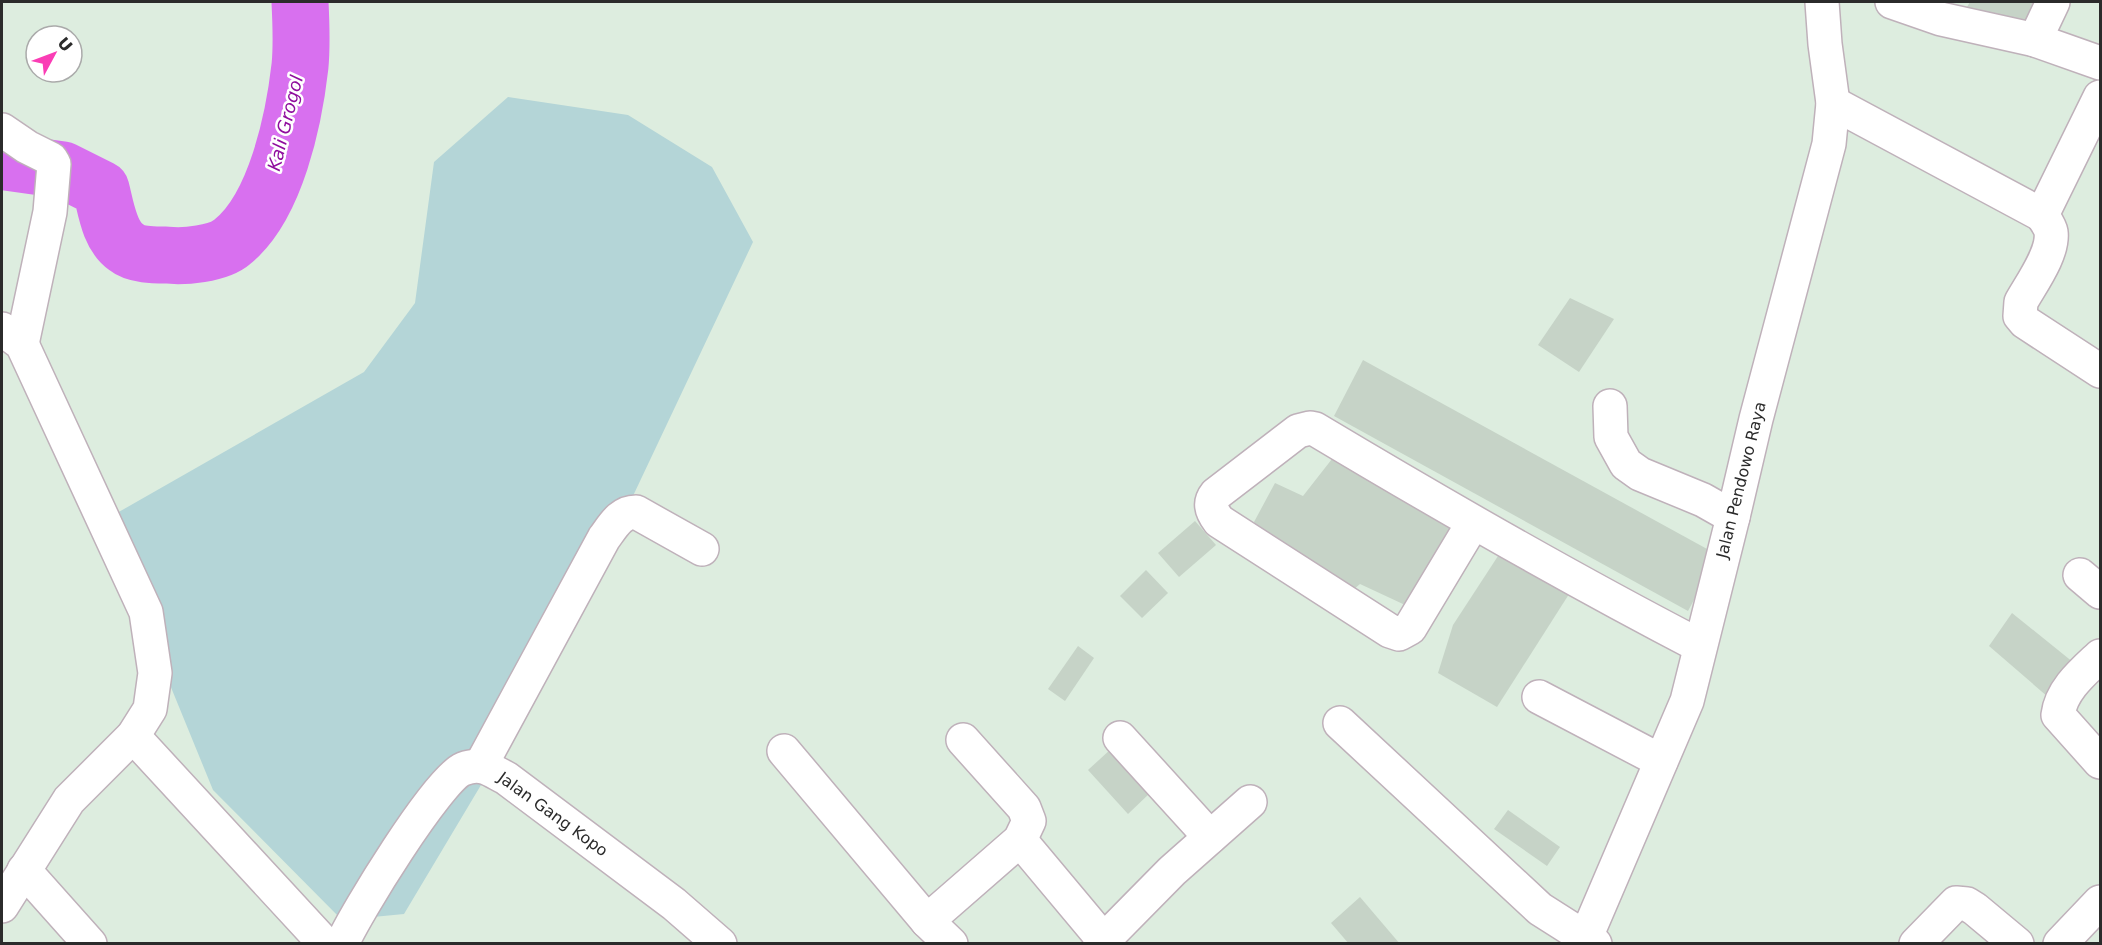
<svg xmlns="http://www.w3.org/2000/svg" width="2102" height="945" viewBox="0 0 2102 945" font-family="'DejaVu Sans',sans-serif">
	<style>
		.cemetery { fill: #b4d5d7 }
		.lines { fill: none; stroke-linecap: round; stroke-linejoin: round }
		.river { stroke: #d870ef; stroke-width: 57 }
		.building { fill: #c6d3c7 }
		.minor-casing { stroke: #bfb1ba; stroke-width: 36 }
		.minor { stroke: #fff; stroke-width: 33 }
		.labels { text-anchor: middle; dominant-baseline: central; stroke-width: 5; stroke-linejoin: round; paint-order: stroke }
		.street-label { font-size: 16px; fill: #2b2b2b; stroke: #fff }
		.water-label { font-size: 18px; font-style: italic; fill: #8f0d9d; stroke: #fff }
	</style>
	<rect width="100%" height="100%" fill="#ddeddf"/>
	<path class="cemetery" d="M508 97 628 115 712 167 753 242 555 661 404 914 342 920 213 790 103 521 364 372 415 303 434 162Z"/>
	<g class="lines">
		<path class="river" d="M2 159 6 162 63 170 101 189C106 208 109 235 126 247 136 255 154 255 166 255 184 257 218 254 232 242 276 207 294 119 300 66 302 45 301 22 300 2"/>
	</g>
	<g class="building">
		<path d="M1970 2H2037L2019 36 1967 7Z"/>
		<path d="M1570 298 1614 319 1579 372 1538 345Z"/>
		<path d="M1363 360 1718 555 1688 611 1334 416Z"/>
		<path d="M1339 450 1464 527 1418 611 1360 584 1346 596 1265 543 1254 522 1275 483 1303 496Z"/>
		<path d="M1195 521 1216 545 1179 577 1158 553Z"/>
		<path d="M1498 556 1571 591 1497 707 1438 673 1453 625Z"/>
		<path d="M1146 570 1168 593 1142 618 1120 596Z"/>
		<path d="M2012 613 2079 667 2055 703 1989 646Z"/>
		<path d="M1078 646 1094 658 1065 701 1048 689Z"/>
		<path d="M1111 749 1151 792 1128 814 1088 770Z"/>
		<path d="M1508 810 1560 847 1547 866 1494 829Z"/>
		<path d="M1360 897 1400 944H1349L1331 923Z"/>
	</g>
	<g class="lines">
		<defs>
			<g id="minor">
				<path d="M1892 2 1941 19 2035 40 2100 63"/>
				<path d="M2035 40 2053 2"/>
				<path d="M2100 97 2042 215C2045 220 2050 226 2051 232 2054 253 2031 284 2021 302L2020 316 2025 322 2100 371"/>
				<path d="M1833 103 2042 215"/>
				<path d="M2 130 27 147 51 159 54 164 50 212 22 344"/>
				<path d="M2 329 22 344 146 612 155 673 150 709 133 736 69 800 2 906"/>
				<path d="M1610 406 1611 437 1626 464 1640 474 1703 500 1733 517"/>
				<path d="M1473 523 1410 628 1399 634 1390 631 1219 521C1212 512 1208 504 1216 494L1298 431 1310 428 1315 429C1442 505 1569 578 1700 646"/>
				<path d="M2080 575 2100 592"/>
				<path d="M2100 656C2083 672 2061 690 2058 715L2100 762"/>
				<path d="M1539 697 1661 761"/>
				<path d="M1340 723 1540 909 1595 944"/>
				<path d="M133 736 325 944"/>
				<path d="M1120 738 1210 837"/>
				<path d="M784 751 927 921 951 944"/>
				<path d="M481 765 604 538C613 526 620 512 636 512L702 549"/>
				<path d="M1020 840 1107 944"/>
				<path d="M24 870 90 944"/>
				<path d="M927 921 1020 840 1029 821 1024 808 963 740"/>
				<path d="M342 944C355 914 438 779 463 769 482 762 490 770 506 778L674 904 720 944"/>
				<path d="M1100 944 1172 871 1250 802"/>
				<path d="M1583 944 1687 701 1733 517 1756 419 1829 144 1833 103 1825 44 1822 2"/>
				<path d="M1916 944 1956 903 1967 904 1975 909 2017 944"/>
				<path d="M2060 944 2100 902"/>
			</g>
		</defs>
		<use href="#minor" class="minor-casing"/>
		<use href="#minor" class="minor"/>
	</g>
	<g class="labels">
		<g class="street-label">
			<text transform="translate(1741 480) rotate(-76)">Jalan Pendowo Raya</text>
			<text transform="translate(553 814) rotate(36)">Jalan Gang Kopo</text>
		</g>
		<g class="water-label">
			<text transform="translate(285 123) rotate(-76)">Kali Grogol</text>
		</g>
	</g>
	<rect width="2102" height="945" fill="none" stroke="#2b2b2b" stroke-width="6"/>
	<g transform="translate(54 54) rotate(49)"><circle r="28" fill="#ffffff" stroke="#aaaaaa" stroke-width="1.5"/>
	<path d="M0-4.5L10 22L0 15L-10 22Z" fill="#fa3db5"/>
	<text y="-9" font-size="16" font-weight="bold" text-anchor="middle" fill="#2b2b2b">U</text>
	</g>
</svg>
